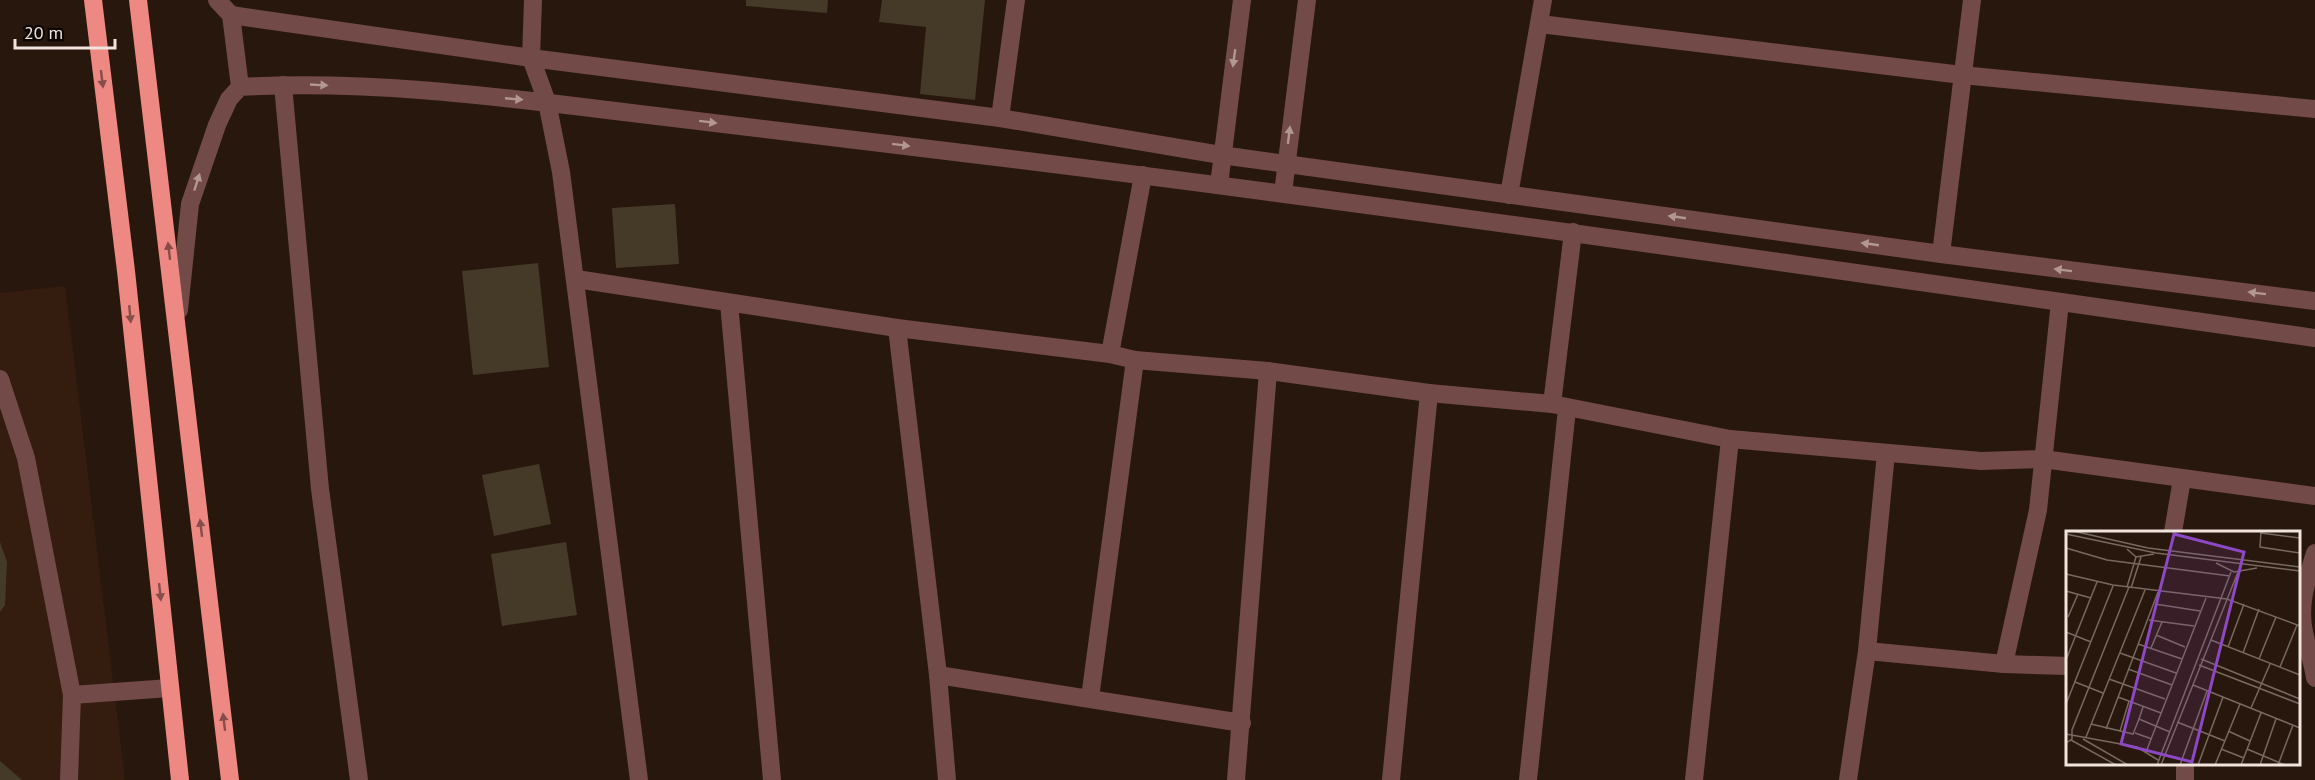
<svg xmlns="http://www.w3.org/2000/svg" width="2315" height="780" viewBox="0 0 2315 780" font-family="'PT Sans',sans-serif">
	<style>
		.built { fill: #341d0f }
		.building { fill: #453a27 }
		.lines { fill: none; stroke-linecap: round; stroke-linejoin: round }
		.minor { stroke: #724a47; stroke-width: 18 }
		.highway { stroke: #ed8883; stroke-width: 18 }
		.oneway { fill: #b29792 }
		.oneway2 { fill: #874d49 }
		.inset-road { fill: none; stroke: #786960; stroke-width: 1.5 }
		.view { fill: #8d48c4; fill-opacity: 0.15; stroke: #8d48c4; stroke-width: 3 }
		.inset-edge { fill: none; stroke: #f1e4dd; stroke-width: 3 }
	</style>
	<rect width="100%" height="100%" fill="#28170c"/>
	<path class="built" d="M65 286 125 780H0V293Z"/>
	<g class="building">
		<path d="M746 0H828L827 13 746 6Z"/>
		<path d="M882 0H985L975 100 920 94 926 27 879 22Z"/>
		<path d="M675 204 679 264 616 268 612 208Z"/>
		<path d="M538 263 549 367 473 375 462 271Z"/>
		<path d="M539 464 551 524 494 536 482 475Z"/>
		<path d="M0 542 7 562 5 605 0 612Z"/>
		<path d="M566 542 577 615 502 626 491 554Z"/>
		<path d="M0 761 22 780H0Z"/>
	</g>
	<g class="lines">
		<g class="minor">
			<path d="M217 0 231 15 240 87"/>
			<path d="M533 0 531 58 547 102 561 172 639 780"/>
			<path d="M231 15 531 58 1000 118 1221 155 1941 254 2315 301"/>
			<path d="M1540 24 1962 75 2315 109"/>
			<path d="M283 85 320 489 359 780"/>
			<path d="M1000 118 1016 0"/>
			<path d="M1219 185 1242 0"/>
			<path d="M1283 193 1307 0"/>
			<path d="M1509 195 1543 0"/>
			<path d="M1941 254 1972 0"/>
			<path d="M576 279 897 328 1110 354 1135 360 1268 371 1429 393 1552 404 1730 439 1981 461 2043 459 2315 496"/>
			<path d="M729 303 772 780"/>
			<path d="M179 310 190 204 217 125 229 99 240 87C362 80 485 95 607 110 714 123 822 136 930 149 1393 205 1854 273 2315 338"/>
			<path d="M897 328 938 675 947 780"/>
			<path d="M1110 354 1143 175"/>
			<path d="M0 379 26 458 72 695"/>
			<path d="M1552 404 1573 232"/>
			<path d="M2173 532 2182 479"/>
			<path d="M2315 553C2307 579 2298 605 2304 632 2307 648 2313 662 2315 678"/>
			<path d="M1867 651 2004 664 2038 510 2060 302"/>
			<path d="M2004 664 2068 666"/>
			<path d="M938 675 1242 723"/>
			<path d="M1090 698 1135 360"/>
			<path d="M2185 764V780"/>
			<path d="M69 780 72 695 170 688"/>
			<path d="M1236 780 1268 371"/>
			<path d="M1391 780 1429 393"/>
			<path d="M1528 780 1567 409"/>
			<path d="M1694 780 1730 439"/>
			<path d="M1848 780 1867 651 1886 453"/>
		</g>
		<g class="highway">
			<path d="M93 0 126 271 180 780"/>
			<path d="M138 0 230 780"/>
		</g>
	</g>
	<defs><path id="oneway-solid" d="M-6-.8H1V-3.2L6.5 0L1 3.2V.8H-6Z" transform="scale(1.5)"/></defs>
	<g class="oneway">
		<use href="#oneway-solid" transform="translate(1234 58) rotate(98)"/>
		<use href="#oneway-solid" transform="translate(319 85) rotate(3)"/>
		<use href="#oneway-solid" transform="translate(514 99) rotate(5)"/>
		<use href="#oneway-solid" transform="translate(708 122) rotate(7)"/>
		<use href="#oneway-solid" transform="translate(1289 135) rotate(-83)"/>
		<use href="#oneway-solid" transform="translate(901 145) rotate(7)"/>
		<use href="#oneway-solid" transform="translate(197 182) rotate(-72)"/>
		<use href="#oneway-solid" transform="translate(1677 217) rotate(-172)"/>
		<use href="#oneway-solid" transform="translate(1870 244) rotate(-172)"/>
		<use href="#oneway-solid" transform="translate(2063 270) rotate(-173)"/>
		<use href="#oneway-solid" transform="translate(2257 293) rotate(-173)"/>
	</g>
	<g class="oneway2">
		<use href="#oneway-solid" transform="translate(102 79) rotate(83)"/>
		<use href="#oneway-solid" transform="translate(169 251) rotate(-97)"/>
		<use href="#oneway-solid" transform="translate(130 314) rotate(85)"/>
		<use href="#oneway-solid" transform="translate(201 528) rotate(-97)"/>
		<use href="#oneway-solid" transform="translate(160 592) rotate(84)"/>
		<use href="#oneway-solid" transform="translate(224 722) rotate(-97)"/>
	</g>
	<g transform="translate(2066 531)">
		<rect width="234" height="234" fill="#28170c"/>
		<path class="inset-road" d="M7 0 82 17 234 36M195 0 194 16 234 22M195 2 234 7M0 3 90 22 234 40M0 17 41 29 164 45M61 18 70 26 88 23M150 32 168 41 191 37M0 43 47 54 161 68 234 95M61 56 70 26M65 57 75 26M0 60 25 67M89 73 134 80M2 86 12 63M83 89 128 95M0 101 25 111M90 104 119 116M145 109 234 144M72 113 116 128M162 116 178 73M85 117 96 91M54 122 110 142M177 122 193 78M135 128 234 168M193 128 210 86M0 129 31 51M133 134 234 173M214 136 231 94M62 138 106 154M43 148 99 168M9 151 37 162M127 154 234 197M52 166 95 182M0 173 47 55M77 176 73 188 104 201M185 177 204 133M111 191 159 210M25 193 67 203 73 188M40 198 92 61M54 200 63 170M162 200 184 210M69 202 86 208M0 203 71 216 92 229M20 206 79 59M17 208 62 234M5 209 50 234M0 212 6 208V199L63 56M155 218 178 227M181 218 219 234M80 221 140 67M91 234 165 41M95 234 172 41M114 234 141 160M132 234 157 166M149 234 174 173M175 234 195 182M194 234 210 188M212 234 227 194"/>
		<path class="view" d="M108 3 178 21 126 231 55 213Z"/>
		<rect width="234" height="234" class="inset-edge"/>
	</g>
	<path d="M15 39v9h100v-9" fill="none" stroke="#f1e4dd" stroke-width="3"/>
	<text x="24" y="39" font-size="18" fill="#f1e4dd" stroke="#0b0502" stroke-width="4.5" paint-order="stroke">20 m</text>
</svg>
